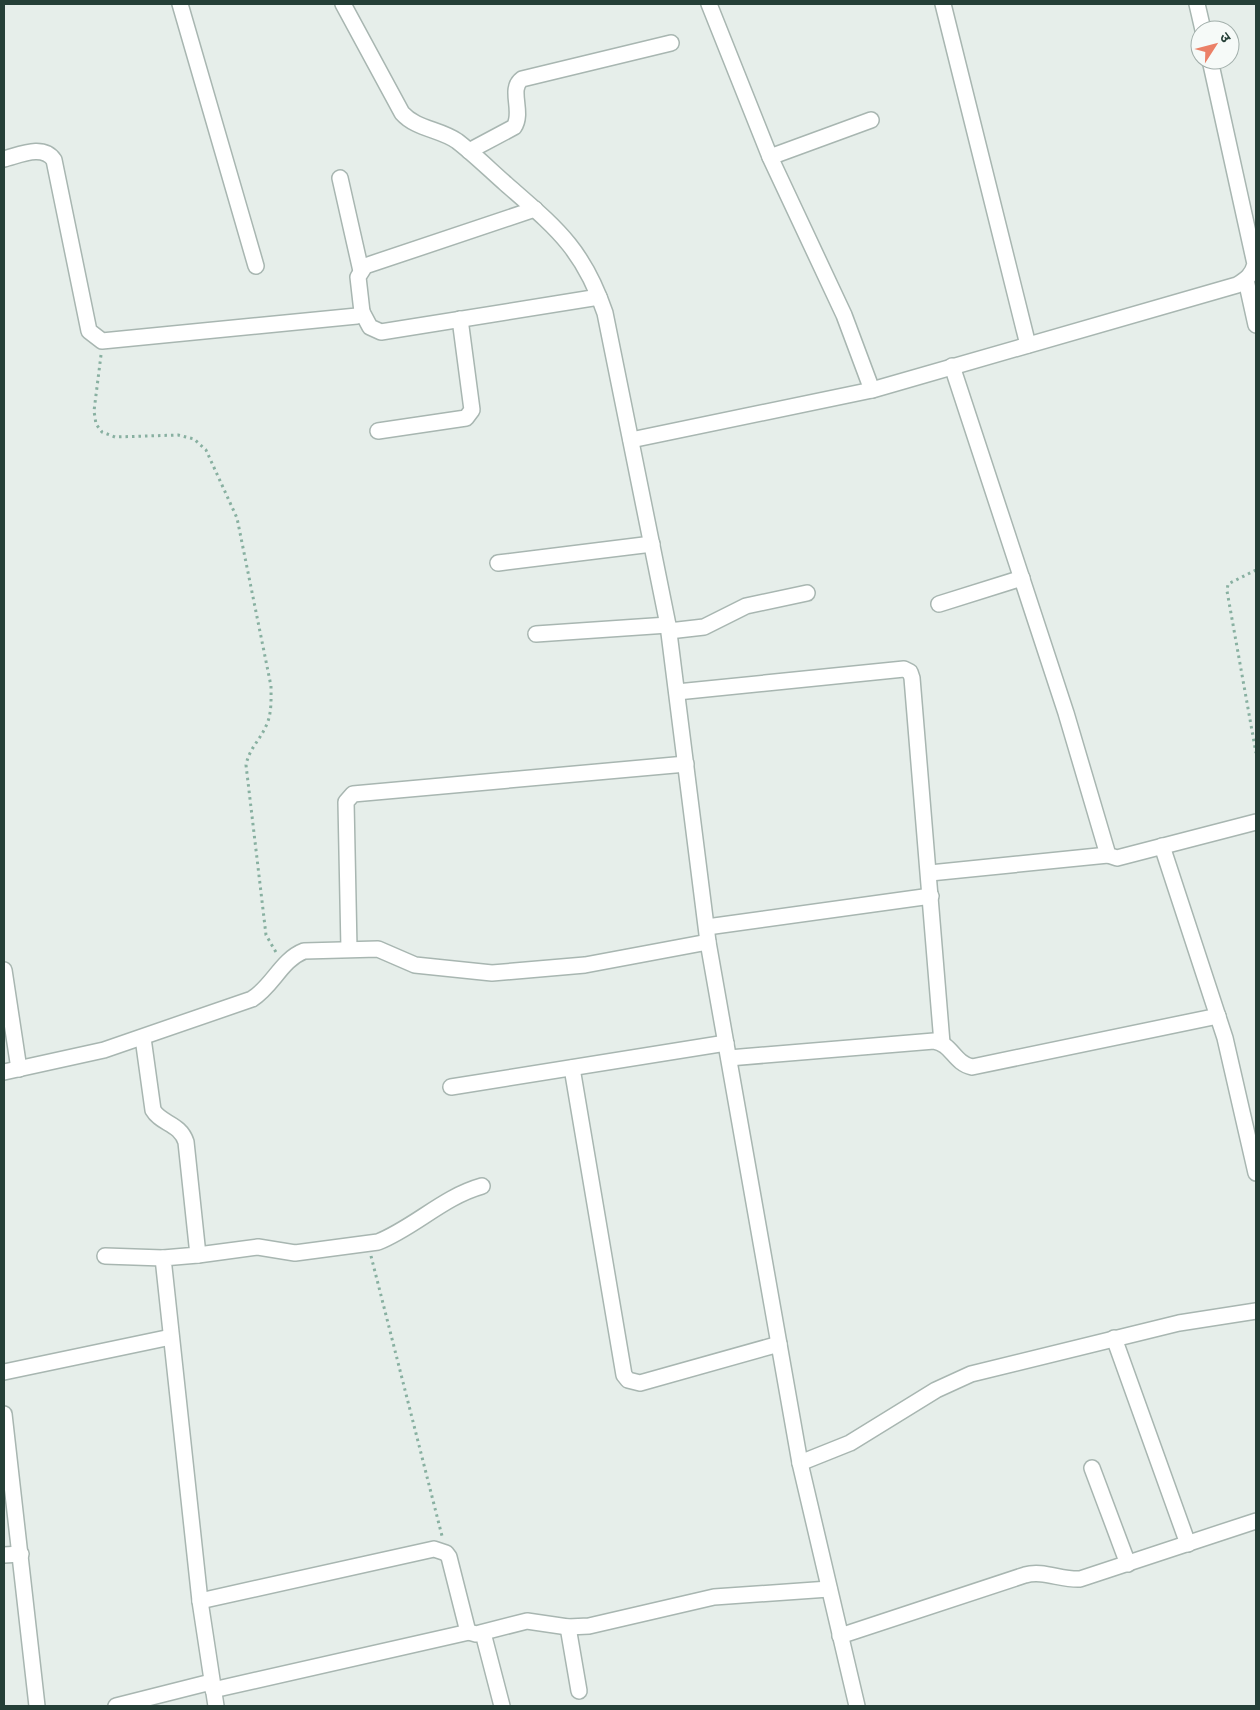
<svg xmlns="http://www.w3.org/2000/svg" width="1260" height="1710" viewBox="0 0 1260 1710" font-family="'PT Sans Narrow','Noto Sans Devanagari',sans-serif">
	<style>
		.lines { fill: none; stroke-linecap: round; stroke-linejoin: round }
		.minor-casing { stroke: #a8b6b1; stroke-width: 18 }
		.path { stroke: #88b0a1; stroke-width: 3; stroke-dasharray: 2.5 4; stroke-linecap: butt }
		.minor { stroke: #fff; stroke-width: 15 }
	</style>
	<rect width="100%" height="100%" fill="#e6eeea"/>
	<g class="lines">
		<defs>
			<g id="minor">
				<path d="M180 4 256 266"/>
				<path d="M343 4 402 113C416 129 440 129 457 141 474 154 490 170 506 184 555 227 583 248 605 313L668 625 708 942 800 1463 857 1706"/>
				<path d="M709 4 770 157 844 315 872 390"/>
				<path d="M943 4 1028 345"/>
				<path d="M1197 4 1203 30"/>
				<path d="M469 151 514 127C524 112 508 89 522 79L671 43"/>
				<path d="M770 157 871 120"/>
				<path d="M4 159C20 155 43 144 54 160L89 331 102 341 357 316 362 312 358 277 365 266 535 209"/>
				<path d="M340 178 361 271"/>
				<path d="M1246 280 1256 325"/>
				<path d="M362 312 370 327 381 332 599 297"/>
				<path d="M952 366 1066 713 1108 855 1117 858 1256 822"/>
				<path d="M378 431 466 418 472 410 460 319"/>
				<path d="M631 440 872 390 1237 285C1247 279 1252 275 1255 264L1210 60"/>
				<path d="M498 563 652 544"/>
				<path d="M939 604 1022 578"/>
				<path d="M669 631 704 627 746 606 807 593"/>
				<path d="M536 634 668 625"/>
				<path d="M677 692 904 669 910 672 912 678 942 1043"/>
				<path d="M1162 846 1225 1038 1256 1173"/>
				<path d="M930 873 1108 855"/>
				<path d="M707 927 931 896"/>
				<path d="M349 949 346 802 353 794 686 764"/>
				<path d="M4 970 19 1069"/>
				<path d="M143 1038 153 1110C161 1124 180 1123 186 1142L198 1255 163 1258 200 1601 216 1706"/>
				<path d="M729 1058 934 1041C952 1044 954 1063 972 1067L1218 1016"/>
				<path d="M572 1068 624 1375 628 1380 640 1383 779 1344"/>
				<path d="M4 1072 104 1050 252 999C273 986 281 960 304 951L378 949 415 965 492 973 585 965 708 942"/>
				<path d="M451 1087 726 1043"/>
				<path d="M198 1255 258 1247 295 1253 378 1242C415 1227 443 1197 482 1186"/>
				<path d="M105 1256 163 1258"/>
				<path d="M1114 1338 1188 1544"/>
				<path d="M4 1372 171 1337"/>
				<path d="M4 1414 37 1706"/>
				<path d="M800 1463 850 1443 936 1390 971 1374 1179 1323 1256 1311"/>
				<path d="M1092 1468 1128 1564"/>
				<path d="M4 1555 21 1554"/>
				<path d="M200 1601 434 1549 446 1553 449 1557 467 1628 469 1632 476 1634 527 1621 568 1627 589 1626 714 1597 829 1589"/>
				<path d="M568 1627 579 1691"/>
				<path d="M483 1633 502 1706"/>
				<path d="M840 1636 1025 1575C1043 1570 1061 1580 1080 1579L1256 1521"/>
				<path d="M213 1690 469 1632"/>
				<path d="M116 1706 211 1682"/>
			</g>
		</defs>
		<use href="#minor" class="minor-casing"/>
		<g class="path">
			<path d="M101 355 94 411 96 424 102 432 115 437 178 435 194 439 206 450 237 518 271 686C271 699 272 714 266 726 260 740 249 749 246 765L266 935 277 954"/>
			<path d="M1256 570 1228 584 1227 591 1256 753"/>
			<path d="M371 1256 442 1536"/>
		</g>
		<use href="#minor" class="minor"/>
	</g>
	<rect width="1260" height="1710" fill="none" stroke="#253f37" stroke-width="10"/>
	<g transform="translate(1215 45) rotate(54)"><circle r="24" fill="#f6faf8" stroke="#a2afab"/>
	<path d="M0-4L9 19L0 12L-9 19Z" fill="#eb8067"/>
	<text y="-8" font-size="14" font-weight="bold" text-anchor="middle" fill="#253f37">उ</text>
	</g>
</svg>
